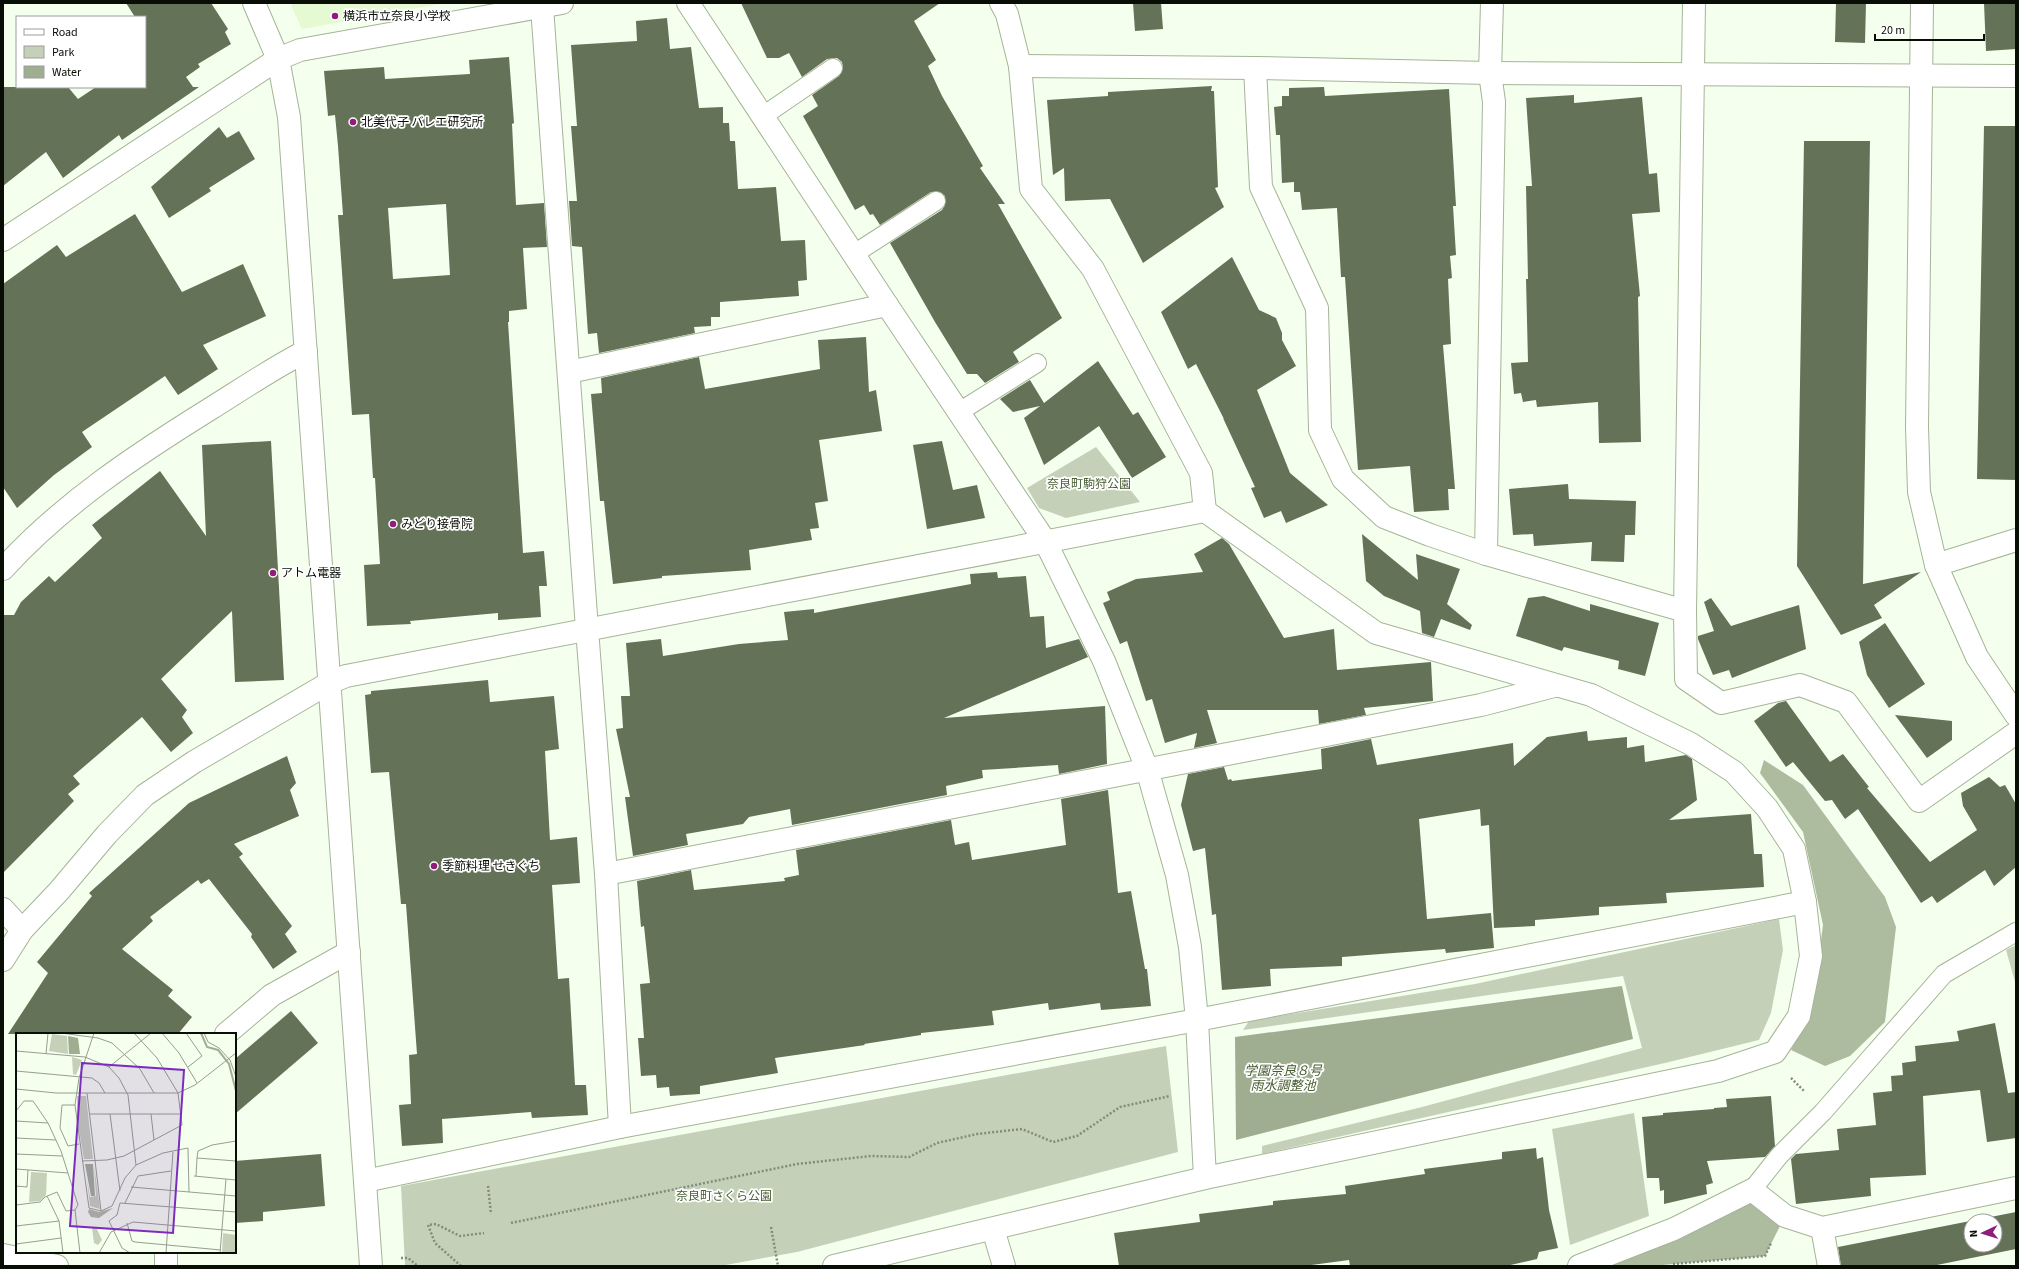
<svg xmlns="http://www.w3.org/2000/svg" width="2019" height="1269" viewBox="0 0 2019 1269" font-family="'Source Sans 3','Noto Sans JP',sans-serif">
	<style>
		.built { fill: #e5f9d3 }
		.green { fill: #c4d1b8 }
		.forest { fill: #adbc9f }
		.water { fill: #9fae91 }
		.building { fill: #647257; fill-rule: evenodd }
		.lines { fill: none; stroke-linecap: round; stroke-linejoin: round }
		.service-casing { stroke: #a5b497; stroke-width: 20 }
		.minor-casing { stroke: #a5b497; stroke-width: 24 }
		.tertiary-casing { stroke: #a5b497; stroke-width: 24 }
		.path { stroke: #838b7d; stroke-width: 2.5; stroke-dasharray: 2 2; stroke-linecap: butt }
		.service { stroke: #fff; stroke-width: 18 }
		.minor { stroke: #fff; stroke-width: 22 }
		.tertiary { stroke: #fff; stroke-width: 22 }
		.poi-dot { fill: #901c7c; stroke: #fff; stroke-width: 1.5 }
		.labels { text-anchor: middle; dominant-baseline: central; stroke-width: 3.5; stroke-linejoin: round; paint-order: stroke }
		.poi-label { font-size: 12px; fill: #080d05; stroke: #fff; text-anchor: start }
		.park-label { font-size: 12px; fill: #485e31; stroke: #fff }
		.water-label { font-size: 13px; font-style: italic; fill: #465b2e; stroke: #fff }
		.inset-river { fill: none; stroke: #9fae91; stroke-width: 2 }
		.inset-road { fill: none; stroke: #969e90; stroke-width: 1 }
		.view { fill: #7b2cbf; fill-opacity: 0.15; stroke: #7b2cbf; stroke-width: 2 }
		.inset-edge { fill: none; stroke: #080d05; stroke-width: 2 }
	</style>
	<rect width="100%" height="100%" fill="#f5ffed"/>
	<path class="built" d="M290 3H445L302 29Z"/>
	<g class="green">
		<path d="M1096 447 1140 502 1066 518 1039 508 1027 488Z"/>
		<path d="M1779 919 1783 950 1771 1013 1759 1040 1665 1063 1262 1154V1146L1422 1107 1642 1048 1623 976 1243 1030 1249 1021 1475 984Z"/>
		<path d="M2016 945V985L2006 950Z"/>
		<path d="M1166 1046 1178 1152 797 1252 720 1266H405L401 1186Z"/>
		<path d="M1634 1113 1649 1216 1570 1245 1552 1129Z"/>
	</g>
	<g class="forest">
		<path d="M1764 760 1803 785 1885 897 1896 927 1885 1022 1850 1056 1825 1066 1791 1050 1812 1008 1823 925 1803 832 1760 773Z"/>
		<path d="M1752 1190 1785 1216 1765 1256 1651 1266H1577Z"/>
	</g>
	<path class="water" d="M1622 986 1633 1039 1236 1140 1235 1037Z"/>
	<g class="building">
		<path d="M126 3H211L228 29 225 32 231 44 198 64 200 67 186 77 193 87H199L122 140 119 135 63 178 46 152 3 186V87H68L78 99 96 87H145V17H135Z"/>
		<path d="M741 3H940L914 21 936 60 928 66 942 96 983 166 980 168 1005 204H998L1062 318 1013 352 1019 362 985 383 977 374H967L935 322 890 243 942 210 945 205V196L940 192H931L880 225 873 214 870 215 864 205 855 210 803 116 818 106 812 95 839 76 843 68 842 62 837 58 827 59 802 77 789 53 779 58H767Z"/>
		<path d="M1133 3H1161L1163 29 1135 31Z"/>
		<path d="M1836 3H1866L1865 43 1835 42Z"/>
		<path d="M1984 3H2016V49L1986 51Z"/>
		<path d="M667 18 670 49 691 47 699 108 723 107V123H729L730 141H735L738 189 776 187 781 241 805 240 807 280 798 281 799 296 720 302V317H711V326L694 327 695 333 599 353 597 333 588 334 582 247 572 246 569 201H577L571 126H577L571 45 637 41 636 21Z"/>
		<path d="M509 57 514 123 512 124 516 205 544 203 547 247 523 248 527 309 509 311V322H508L523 553 544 551 547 586H539L541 617 498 620V613L410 621 411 624 367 626 364 565 380 564 375 478H373L369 414 352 415 338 215H343L338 146 335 115 328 116 324 71 384 67 385 79 470 74 469 60ZM446 204 450 275 393 279 388 208Z"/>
		<path d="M1212 86 1211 91H1214L1218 187 1215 188 1224 207 1143 263 1110 199 1065 201 1064 168 1053 175 1047 100 1108 96V92Z"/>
		<path d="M1324 87 1325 96 1449 89 1456 206H1453L1456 255 1450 256 1452 278 1448 279 1451 344 1443 345 1455 489H1448L1449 510 1414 512 1410 466 1358 470 1345 277H1341L1337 208 1302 210 1300 192H1294V182L1282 183 1280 135H1276L1274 107 1282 106V96H1289V88Z"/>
		<path d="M1574 95V103L1642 97 1649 174 1657 173 1660 212 1632 214 1640 296 1638 297 1641 442 1599 443 1598 402 1537 407 1536 400 1523 402 1521 393 1514 394 1511 363 1528 362 1526 279H1528L1526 186H1532L1526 98Z"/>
		<path d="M1984 126H2016V480L1977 479Z"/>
		<path d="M219 127 227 138 239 131 255 159 209 188 211 191 169 218 151 187Z"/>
		<path d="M1804 141H1870L1863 584 1921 572 1874 605 1882 618 1841 635 1797 566Z"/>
		<path d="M135 214 182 292 243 264 266 316 203 345 218 369 178 395 165 376 82 432 92 447 54 475 17 508 3 487V284L57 245 66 257Z"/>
		<path d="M1232 257 1259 310 1276 318 1282 333V340L1296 366 1257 390 1290 473 1328 505 1286 523 1281 511 1264 518 1251 488 1255 487 1223 418 1224 419 1196 364 1188 369 1161 312Z"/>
		<path d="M866 337 869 392 876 390 882 431 819 440 828 501 815 503 819 528 810 529 812 540 749 550 751 570 662 576V578L613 584 604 501H600L591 394 602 393 601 378 699 357 705 389 820 369 818 340Z"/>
		<path d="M1098 361 1133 415 1138 412 1166 457 1132 478 1099 426 1044 465 1024 418 1040 406 1013 412 1000 399 1030 380 1044 403Z"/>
		<path d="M271 441 284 680 235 682 232 611 161 679 187 710 182 717 193 733 171 752 142 717 73 776 80 784 68 794 74 801 3 873V615H14L21 602 49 576 55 582 102 538 92 525 160 471 206 536 202 445Z"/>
		<path d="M942 441 953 490 977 485 985 518 927 529 913 445Z"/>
		<path d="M1568 484 1569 499 1636 501 1635 535H1625L1624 562 1591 561 1592 542 1534 546 1533 534 1513 535 1509 489Z"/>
		<path d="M1362 534 1418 580 1416 554 1460 569 1447 604 1472 625 1470 630 1441 619 1434 637 1422 633 1420 611 1384 596 1366 581Z"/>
		<path d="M1222 538 1229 544 1284 638 1334 629 1337 670 1431 662 1433 701 1364 708 1366 715 1319 724 1318 710H1207L1217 743 1194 748 1197 733 1165 743 1152 699 1146 701 1127 641 1120 644 1103 603 1110 600 1107 592 1136 579 1203 572 1194 554Z"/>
		<path d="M997 572 998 578 1026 576 1030 617 1044 616 1046 648 1079 639 1088 657 944 718 1105 706 1107 764 1059 774 1058 765 982 770 983 778 946 786 947 795 792 825 790 809 749 817 743 824 686 834 688 845 633 856 625 797H630L616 729 623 728 621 696H630L626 643 661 639 663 656 739 644 788 640 784 612 814 609V613L971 584 970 574Z"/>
		<path d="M1544 596 1590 611V604L1659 623 1645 676 1618 669 1619 661 1564 647 1562 651 1516 636 1528 598Z"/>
		<path d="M1711 598 1731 626 1799 605 1806 649 1732 678 1729 670 1713 675 1698 639V636L1714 631 1704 602Z"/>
		<path d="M1885 623 1925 684 1889 708 1867 675 1859 642Z"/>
		<path d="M488 680 490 702 554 696 559 749 545 751 550 840 577 837 580 883 552 885 558 979 569 978 575 1085H586L588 1115 532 1118 531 1112 442 1119 443 1143 402 1146 399 1105 411 1104 409 1055 417 1054 406 904H401L389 772 371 773 365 695 371 694V691Z"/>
		<path d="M1786 701 1830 762 1843 754 1869 787 1867 788 1930 862 1977 830 1963 806 1961 793 1989 777 2000 787 2005 785 2016 804V867L1994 886 1985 870 1937 903 1932 896 1921 903 1858 809 1845 819 1832 800 1825 801 1793 762 1786 767 1754 721 1778 703Z"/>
		<path d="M1895 715 1952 721V740L1927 758Z"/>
		<path d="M1587 731 1588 741 1627 737V748L1644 745 1645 762 1686 755 1692 759 1697 800 1669 820 1751 814 1754 854H1762L1764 887 1666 893 1667 903 1599 907V915L1535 920V926L1494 928 1489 825 1481 826 1480 809 1419 819 1427 919 1491 913 1494 948 1446 953 1445 949 1342 957V966L1270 969 1271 986 1222 990 1216 914 1212 915 1205 848 1193 851 1181 805 1188 774 1224 767 1228 780 1231 779 1232 781 1322 769 1321 749 1371 739 1377 765 1513 743 1514 766 1547 737Z"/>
		<path d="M287 756 296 783 290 790 299 816 234 844 243 854 239 857 292 926 285 934 297 952 273 969 251 937 252 934 209 879 201 884 198 880 150 917 153 921 122 949 173 990 168 996 192 1017 178 1034H8L48 973 37 962 92 896 89 893 189 803Z"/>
		<path d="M1108 790 1118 893 1131 891 1145 969H1147L1151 1006 1101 1010 1100 1003 1049 1010 1048 1003 992 1011 994 1025 921 1033V1035L864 1044 865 1045 775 1058 778 1073 700 1086V1094L670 1096 669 1087 657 1088 656 1075 641 1076 638 1038H644L640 984 650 983 644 926 641 927 637 881 691 870 694 890 785 881 784 878 799 875 796 850 951 820 955 845 969 842 972 860 1066 845 1061 799Z"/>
		<path d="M291 1011 318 1043 235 1114V1059Z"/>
		<path d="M1995 1023 2008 1093 2016 1092V1138L1987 1142 1980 1090 1923 1096 1926 1175 1870 1178 1871 1196 1796 1204 1791 1159 1796 1154 1839 1150 1837 1129 1876 1125 1873 1093 1892 1091 1891 1076 1903 1075 1902 1063 1916 1061 1915 1046 1959 1041 1957 1031Z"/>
		<path d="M1771 1096 1775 1146 1765 1157 1707 1161 1713 1183 1706 1185 1707 1194 1664 1204V1190L1660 1191 1659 1178H1647L1642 1117 1663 1115V1113L1714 1109V1108L1727 1107 1726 1099Z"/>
		<path d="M1536 1148 1537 1159 1543 1157 1549 1210 1558 1248 1539 1252 1537 1259 1506 1266H1350L1349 1260 1304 1266H1119L1114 1233 1200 1222 1199 1214 1273 1205V1201L1346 1194 1345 1186 1425 1174 1424 1169 1502 1159V1152Z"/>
		<path d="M321 1154 325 1206 263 1212V1221L235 1223V1161Z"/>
		<path d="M2016 1212V1249L1932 1266H1841L1838 1247ZM1971 1221H1995V1245H1971Z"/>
	</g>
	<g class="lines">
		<defs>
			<g id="service">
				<path d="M763 116 833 68"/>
				<path d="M854 254 936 201"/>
				<path d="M959 412 1037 363"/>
				<path d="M1752 1190 1779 1156 1823 1112 1944 974 2016 932"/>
			</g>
			<g id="minor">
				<path d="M1694 3 1685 611 1686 679 1721 703 1800 685 1846 702 1919 801 2016 733"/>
				<path d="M542 7 587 629 606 874 620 1127"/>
				<path d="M1020 66 1255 68 1490 73 2016 76"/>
				<path d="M1255 68 1261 187 1317 308 1320 430 1343 479 1384 517 1430 535 1486 554 1685 611"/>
				<path d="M3 240 278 59"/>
				<path d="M569 372 887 305"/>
				<path d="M1486 554 1494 102 1490 73 1492 3"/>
				<path d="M1936 565 2016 540"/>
				<path d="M3 569C62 504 136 455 210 409 242 389 273 368 306 351"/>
				<path d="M606 874 1481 705 1554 686"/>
				<path d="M3 909 22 930"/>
				<path d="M3 960 22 930 59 891 107 834 145 795 194 762 329 683 346 676 1205 511"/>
				<path d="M226 1034 272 995 349 952"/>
				<path d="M365 1181 620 1127 1197 1020 1805 902"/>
				<path d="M1822 1228 1829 1266"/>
				<path d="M993 1229 1004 1266"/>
				<path d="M166 1252V1266"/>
				<path d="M3 1255 57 1266"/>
				<path d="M834 1266 1205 1178 1718 1071 1775 1052 1799 1016 1811 956 1805 902 1794 849 1767 808 1734 772 1691 744 1591 695 1376 633 1205 511 1201 473 1093 269 1031 189 1020 66 1007 14 1001 3"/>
				<path d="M1579 1266 1674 1229 1752 1190 1785 1216 1822 1228 2016 1188"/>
			</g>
			<g id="tertiary">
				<path d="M254 3 278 59 289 117 371 1266"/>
				<path d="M688 3 887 305 1045 541 1104 661 1147 769 1177 875 1190 947 1197 1020 1205 1178"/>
				<path d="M1922 3 1917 427 1919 492 1936 565 1977 657 2016 715"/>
				<path d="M278 59 300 50 562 3"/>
			</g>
		</defs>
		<use href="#service" class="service-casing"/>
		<use href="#minor" class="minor-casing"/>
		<use href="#tertiary" class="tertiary-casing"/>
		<g class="path">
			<path d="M1791 1078 1804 1091"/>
			<path d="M488 1186 491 1214"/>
			<path d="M511 1223 797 1164 871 1156 909 1157 937 1143 977 1134 1022 1129 1053 1142 1077 1136 1120 1107 1170 1096"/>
			<path d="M771 1227 778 1266"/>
			<path d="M401 1258H408L418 1266"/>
			<path d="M1673 1264 1765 1256 1771 1243"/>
			<path d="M461 1266 435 1243 428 1225 436 1224 460 1236 484 1233"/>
		</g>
		<use href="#service" class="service"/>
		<use href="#minor" class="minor"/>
		<use href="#tertiary" class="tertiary"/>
	</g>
	<g class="poi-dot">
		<circle cx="335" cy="16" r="4"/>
		<circle cx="353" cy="122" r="4"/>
		<circle cx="393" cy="524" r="4"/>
		<circle cx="273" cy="573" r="4"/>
		<circle cx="434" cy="866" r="4"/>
	</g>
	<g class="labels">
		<g class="poi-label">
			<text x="343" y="16">横浜市立奈良小学校</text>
			<text x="361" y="122">北美代子 バレエ研究所</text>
			<text x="401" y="524">みどり接骨院</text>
			<text x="281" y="573">アトム電器</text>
			<text x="442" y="866">季節料理 せきぐち</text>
		</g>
		<g class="park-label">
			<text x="1089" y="484">奈良町駒狩公園</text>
			<text x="724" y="1196">奈良町さくら公園</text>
		</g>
		<g class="water-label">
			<text x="1283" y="1071">学園奈良８号<tspan x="1283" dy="15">雨水調整池</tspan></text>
		</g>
	</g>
	<g transform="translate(16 1033)">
		<rect width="220" height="220" fill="#f5ffed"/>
		<path d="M36 1 51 3 52 21 33 18ZM56 24 66 27 60 42 57 41ZM61 63H70L77 126H68L61 85ZM78 132 84 176 74 173 71 146 74 164 80 163ZM15 139 31 140 30 162 24 168 13 169ZM80 194 86 207 82 212 78 210 76 195ZM207 200 220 202V220H206Z" fill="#c4d1b8"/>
		<path d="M97 175 83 185 75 184 72 179 73 176 83 179Z" fill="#adbc9f"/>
		<path d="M52 3 62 5 64 21H53ZM69 131H77L79 163H75Z" fill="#9fae91"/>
		<path class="inset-river" d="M185 0 191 14 202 17 213 31 220 58"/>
		<path class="inset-road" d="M45 0 82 5 96 10 124 36 138 60M78 0 63 45 59 72 73 175 85 178 96 173 109 145 120 132 147 120 172 115 173 159M146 0 163 20 181 50M170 0 186 23 172 34M188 0 192 9 203 15 214 27 220 44M0 18 69 24 93 34 103 45 112 62 120 132M30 21 32 0M93 34 135 0M0 38 76 45 83 50 89 60M0 56 40 60H162L179 52 220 20M71 60 85 178M59 72H46L44 95 52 113 63 111M0 78 8 68H17L32 90 45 118 62 172 59 177 64 220M74 81H164M94 81 104 158M135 81 138 107M0 88 32 90M0 105 40 107M220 108 196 112 182 118 181 125 220 128M0 121 46 123M66 128 91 127 108 123 166 92 162 60 141 25 118 0M0 136 52 140M178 143 220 147M180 143 181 125M0 153 11 154 12 137M115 154 220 163M31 163 43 188 47 220M109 170 122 143 155 138M0 172 24 169 29 164 41 159 50 178 59 177M111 190 116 208 119 209 205 217M0 193 43 188M0 211 45 205M83 220 95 199 117 189 220 198M114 220 106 215 93 188 101 182 104 170 220 179M150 220 157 119M204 220 210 146"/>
		<path class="view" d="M66 30 168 37 157 200 54 193Z"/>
		<rect width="220" height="220" class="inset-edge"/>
	</g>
	<rect width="2019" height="1269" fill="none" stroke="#080d05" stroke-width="8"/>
	<rect x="16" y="16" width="130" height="72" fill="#ffffff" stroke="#9c9e9b"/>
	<rect x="24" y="29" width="20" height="6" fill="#ffffff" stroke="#9c9e9b"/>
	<text x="52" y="36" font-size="12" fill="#080d05">Road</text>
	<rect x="24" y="46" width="20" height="12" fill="#c4d1b8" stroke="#9c9e9b"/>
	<text x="52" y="56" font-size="12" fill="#080d05">Park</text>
	<rect x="24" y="66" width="20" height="12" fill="#9fae91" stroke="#9c9e9b"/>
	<text x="52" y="76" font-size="12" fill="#080d05">Water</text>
	<g transform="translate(1983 1233) rotate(266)"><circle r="19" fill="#ffffff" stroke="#9c9e9b"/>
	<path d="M0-3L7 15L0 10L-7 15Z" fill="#901c7c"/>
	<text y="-6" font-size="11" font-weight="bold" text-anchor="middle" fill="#080d05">N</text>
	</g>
	<path d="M1875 34v6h109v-6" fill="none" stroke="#080d05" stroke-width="2"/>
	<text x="1881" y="34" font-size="12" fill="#080d05" stroke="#ffffff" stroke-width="3" paint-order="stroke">20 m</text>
</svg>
